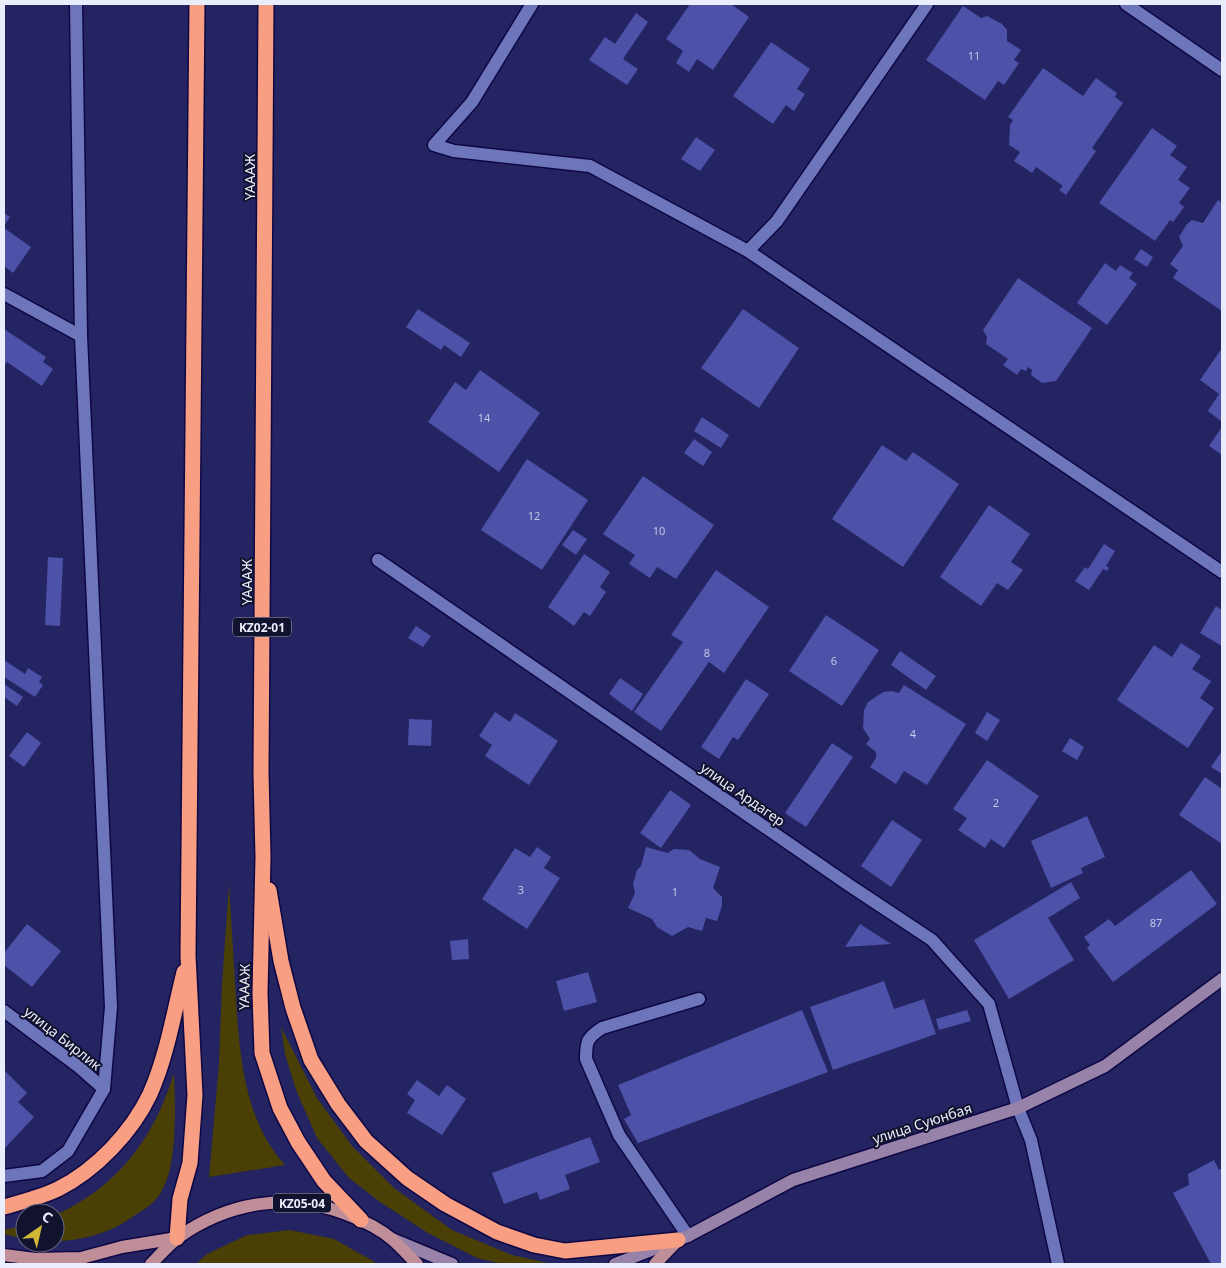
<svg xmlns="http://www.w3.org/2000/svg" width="1226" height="1268" viewBox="0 0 1226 1268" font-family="'Noto Sans',sans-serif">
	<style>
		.green { fill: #4a3f05 }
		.building { fill: #4d51a8 }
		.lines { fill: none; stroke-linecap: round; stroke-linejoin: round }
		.lane-casing { stroke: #0f0744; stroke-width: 15 }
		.street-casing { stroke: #0f0744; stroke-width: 15 }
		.secondary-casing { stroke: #0f0744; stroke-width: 15 }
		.primary-casing { stroke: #0f0744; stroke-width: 15 }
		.highway-casing { stroke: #0f0744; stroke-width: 18 }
		.lane { stroke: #6e76bb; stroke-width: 12 }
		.street { stroke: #6e76bb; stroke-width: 12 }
		.secondary { stroke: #9782aa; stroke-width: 12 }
		.primary { stroke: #c08e99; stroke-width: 12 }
		.highway { stroke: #f79e83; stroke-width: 15 }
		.labels { text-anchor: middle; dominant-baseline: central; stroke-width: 4; stroke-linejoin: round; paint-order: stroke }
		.number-label { font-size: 11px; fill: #c3c6e7 }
		.shield { fill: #11122d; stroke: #a9abbe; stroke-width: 1 }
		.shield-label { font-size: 12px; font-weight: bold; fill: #eaedfc }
		.street-label { font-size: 14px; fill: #eaedfc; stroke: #11122d }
	</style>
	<rect width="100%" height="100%" fill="#232461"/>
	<g class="green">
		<path d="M229 884C231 917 233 950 235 983 239 1045 241 1117 285 1165L209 1177 219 1064 222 984Z"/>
		<path d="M281 1027 317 1098 352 1146 394 1188 452 1230 512 1255 552 1264H503L477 1258 428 1233 380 1202 349 1178 317 1138 296 1090 285 1054Z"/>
		<path d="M174 1073C175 1106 179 1170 158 1197 150 1207 138 1213 128 1220 107 1234 79 1241 55 1241V1215C117 1188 155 1137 174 1073Z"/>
		<path d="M25 1225V1239L4 1234V1230Z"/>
		<path d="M290 1230 334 1239 373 1261 376 1264H196L207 1254 247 1235Z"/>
	</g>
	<g class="building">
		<path d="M690 4H731L749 17 713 70 697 59 689 72 676 63 683 51 666 39Z"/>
		<path d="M963 6 981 18 987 16 1002 24 1007 30V41L1021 50 1014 60 1019 63 1004 85 998 81 985 100 926 60Z"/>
		<path d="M636 13 648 22 623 59 638 69 627 85 589 60 605 37 615 44Z"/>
		<path d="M771 42 810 69 797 89 805 94 794 111 786 105 773 124 733 96Z"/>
		<path d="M1043 68 1083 96 1096 78 1117 93 1115 97 1123 103 1092 148 1096 151 1066 195 1059 190 1063 186 1036 167 1032 173 1014 161 1020 152 1009 145 1010 125 1013 120 1008 117Z"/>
		<path d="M1152 128 1177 146 1170 155 1187 167 1178 180 1190 188 1179 203 1184 207 1173 222 1170 220 1155 241 1099 203Z"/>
		<path d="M696 137 715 150 700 171 681 159Z"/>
		<path d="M1218 200 1222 203V311L1173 278 1178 270 1170 264 1183 246 1179 237 1187 224 1192 220 1203 223Z"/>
		<path d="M4 213 10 217 4 226Z"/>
		<path d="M4 228 31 247 13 273 4 266Z"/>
		<path d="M1141 249 1153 257 1147 267 1134 259Z"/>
		<path d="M1105 263 1116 271 1120 265 1133 273 1129 278 1137 284 1107 325 1077 303Z"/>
		<path d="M1018 278 1092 328 1056 381 1042 383 1031 375 1032 370 1028 367 1026 371 1021 369 1017 375 1003 365 1008 359 986 344 987 337 983 330Z"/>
		<path d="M418 309 470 343 461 357 444 345 441 350 406 327Z"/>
		<path d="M743 309 799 348 759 408 701 368Z"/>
		<path d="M4 329 46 357 43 362 53 369 42 386 7 362 4 366Z"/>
		<path d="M1222 348V422L1208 411 1219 394 1200 380Z"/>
		<path d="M480 370 540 413 499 472 428 422 455 382 466 390Z"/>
		<path d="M702 417 729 435 721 448 694 431Z"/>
		<path d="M1222 427V455L1209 446Z"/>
		<path d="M694 439 712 452 703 466 684 453Z"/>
		<path d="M882 445 906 461 913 452 959 484 903 567 832 519Z"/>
		<path d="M527 459 588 500 542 570 481 530Z"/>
		<path d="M643 476 714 525 676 579 657 567 650 578 629 564 635 555 603 534Z"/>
		<path d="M989 505 1030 534 1011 562 1023 570 1008 590 997 583 981 606 940 577Z"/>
		<path d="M573 530 587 539 576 555 562 545Z"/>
		<path d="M1104 544 1115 551 1106 566 1109 568 1107 571 1103 569 1089 590 1075 581 1085 567 1088 569Z"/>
		<path d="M584 554 610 572 600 587 606 592 590 616 584 612 574 626 548 607Z"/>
		<path d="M48 557 63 558 60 626 45 625Z"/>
		<path d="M716 570 769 607 724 673 709 662 661 731 634 712 683 642 671 635Z"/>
		<path d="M1216 606 1222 610V646L1200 633Z"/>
		<path d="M826 615 879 650 842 706 789 671Z"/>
		<path d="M416 626 431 636 423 647 408 638Z"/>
		<path d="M1181 643 1201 656 1192 669 1211 681 1200 698 1214 708 1188 748 1117 700 1154 645 1172 657Z"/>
		<path d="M900 651 936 676 926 690 891 665Z"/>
		<path d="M4 660 25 674 28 668 42 677 39 682 43 685 35 697 4 677Z"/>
		<path d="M620 678 643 694 632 711 609 694Z"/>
		<path d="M746 679 769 694 738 740 733 737 719 759 701 747Z"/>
		<path d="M4 684 23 697 17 706 4 697Z"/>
		<path d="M904 685 966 724 927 785 904 771 896 784 870 767 876 758V752L866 744 870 739 863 728 864 710 868 702 883 692 892 691 899 693Z"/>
		<path d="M495 712 510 722 515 713 558 741 529 785 485 756 492 745 479 736Z"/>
		<path d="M987 712 1000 720 987 741 975 733Z"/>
		<path d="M409 719 432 720 431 746 408 745Z"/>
		<path d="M27 732 41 743 24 767 9 756Z"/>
		<path d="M1070 738 1084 747 1077 760 1062 751Z"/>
		<path d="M832 743 853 757 806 827 785 813Z"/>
		<path d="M1222 751V774L1211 767Z"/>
		<path d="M987 760 1039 796 1004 848 991 839 985 848 958 830 967 818 953 809Z"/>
		<path d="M1205 777 1222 789V844L1179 815Z"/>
		<path d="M670 790 691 805 661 848 640 833Z"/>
		<path d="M1087 816 1105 857 1081 868 1083 873 1051 888 1031 841Z"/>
		<path d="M892 820 922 840 891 887 861 866Z"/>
		<path d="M537 847 551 857 544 868 560 878 527 929 482 899 515 848 530 857Z"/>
		<path d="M646 847 668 853 674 849 689 850 700 859 720 867 713 888 722 897V906L717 921 706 918 702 931 688 927 672 936 657 927 652 919 628 908 635 893 633 884 637 870 641 866Z"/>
		<path d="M1191 870 1217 904 1113 982 1087 948 1090 945 1084 937 1109 919 1115 926Z"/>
		<path d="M1071 882 1080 898 1048 918 1074 960 1009 999 974 940Z"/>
		<path d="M27 924 61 951 32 987 4 965V953Z"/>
		<path d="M860 924 891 944 845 947Z"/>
		<path d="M468 939 469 959 452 960 450 941Z"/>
		<path d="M588 972 597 1002 564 1011 556 981Z"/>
		<path d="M884 981 894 1009 924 999 936 1034 833 1070 810 1007Z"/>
		<path d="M802 1010 828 1072 638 1143 624 1119 631 1115 618 1085Z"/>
		<path d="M967 1010 971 1021 939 1030 936 1019Z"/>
		<path d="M5 1071 27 1093 18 1102 34 1117 4 1149Z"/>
		<path d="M417 1080 439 1096 447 1085 466 1099 442 1135 407 1113 415 1100 407 1094Z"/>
		<path d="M590 1137 600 1162 565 1175 570 1189 540 1200 537 1192 504 1204 492 1173Z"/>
		<path d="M1214 1160 1219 1170 1222 1168V1264H1211L1173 1193 1189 1185 1188 1174Z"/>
	</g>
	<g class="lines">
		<defs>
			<path id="lane" d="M688 1236 619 1135 586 1059C586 1041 587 1038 602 1028L699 999"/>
			<g id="street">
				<path d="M532 4 472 102 434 145 454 151 590 166 748 251 1222 572"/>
				<path d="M1126 4 1222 70"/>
				<path d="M748 251 777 221 927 4"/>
				<path d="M4 294 81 336"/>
				<path d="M378 560 849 885 932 940 989 1004 1018 1108 1031 1140 1058 1264"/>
				<path d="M4 1011 79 1067 104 1089"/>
				<path d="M4 1176 42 1171 68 1151 104 1089 111 1007 81 336 76 4"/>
			</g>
			<g id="secondary">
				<path d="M392 1239 452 1264"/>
				<path d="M615 1264 688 1236 793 1180 1018 1108 1105 1066 1222 979"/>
			</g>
			<g id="primary">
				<path d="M4 1255 35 1259 81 1258 122 1247 177 1238"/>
				<path d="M151 1264C160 1255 169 1244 179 1237 228 1202 289 1192 346 1214 362 1220 379 1228 393 1240 401 1247 409 1256 417 1264"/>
				<path d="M655 1264 678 1240"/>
			</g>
			<g id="highway">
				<path d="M266 4 261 773 263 857 260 993 262 1053 280 1108 298 1142 324 1181 361 1220"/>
				<path d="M269 890 281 961 293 1008 311 1060 338 1104 366 1141 407 1178 445 1204 497 1232 534 1245 565 1251 678 1240"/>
				<path d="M4 1207C22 1202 41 1197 58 1189 96 1170 132 1132 150 1094 167 1056 174 1012 184 972"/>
				<path d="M177 1238 180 1199 190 1163 195 1095 188 956 197 4"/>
			</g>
		</defs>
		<use href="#lane" class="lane-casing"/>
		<use href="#street" class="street-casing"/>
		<use href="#secondary" class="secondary-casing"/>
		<use href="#primary" class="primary-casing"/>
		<use href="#highway" class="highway-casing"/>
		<use href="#lane" class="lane"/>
		<use href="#street" class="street"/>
		<use href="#secondary" class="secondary"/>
		<use href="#primary" class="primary"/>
		<use href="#highway" class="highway"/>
	</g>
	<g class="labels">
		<g class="number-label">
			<text x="974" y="55">11</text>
			<text x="484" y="417">14</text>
			<text x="534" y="515">12</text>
			<text x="659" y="530">10</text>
			<text x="707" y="652">8</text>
			<text x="834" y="660">6</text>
			<text x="913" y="733">4</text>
			<text x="996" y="802">2</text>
			<text x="521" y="889">3</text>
			<text x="675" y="891">1</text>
			<text x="1156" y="922">87</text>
		</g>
		<g class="shield">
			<rect x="233" y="617.5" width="58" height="19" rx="4"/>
			<rect x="273" y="1193.5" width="58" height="19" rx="4"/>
		</g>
		<g class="shield-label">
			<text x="262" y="627">KZ02-01</text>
			<text x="302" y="1203">KZ05-04</text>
		</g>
		<g class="street-label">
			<text transform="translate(249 177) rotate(-90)">ҮАААЖ</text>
			<text transform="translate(246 582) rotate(-90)">ҮАААЖ</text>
			<text transform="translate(743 794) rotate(35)">улица Ардагер</text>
			<text transform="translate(244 987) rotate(-89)">ҮАААЖ</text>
			<text transform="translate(63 1038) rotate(38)">улица Бирлик</text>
			<text transform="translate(922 1123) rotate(-18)">улица Суюнбая</text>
		</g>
	</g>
	<rect width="1226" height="1268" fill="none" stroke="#eaedfc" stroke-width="10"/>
	<g transform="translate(40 1228) rotate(34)"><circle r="24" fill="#11122d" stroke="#686a80"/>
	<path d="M0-4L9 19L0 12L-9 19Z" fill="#d1b736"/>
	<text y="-8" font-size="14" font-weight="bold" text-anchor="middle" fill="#eaedfc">С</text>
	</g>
</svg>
